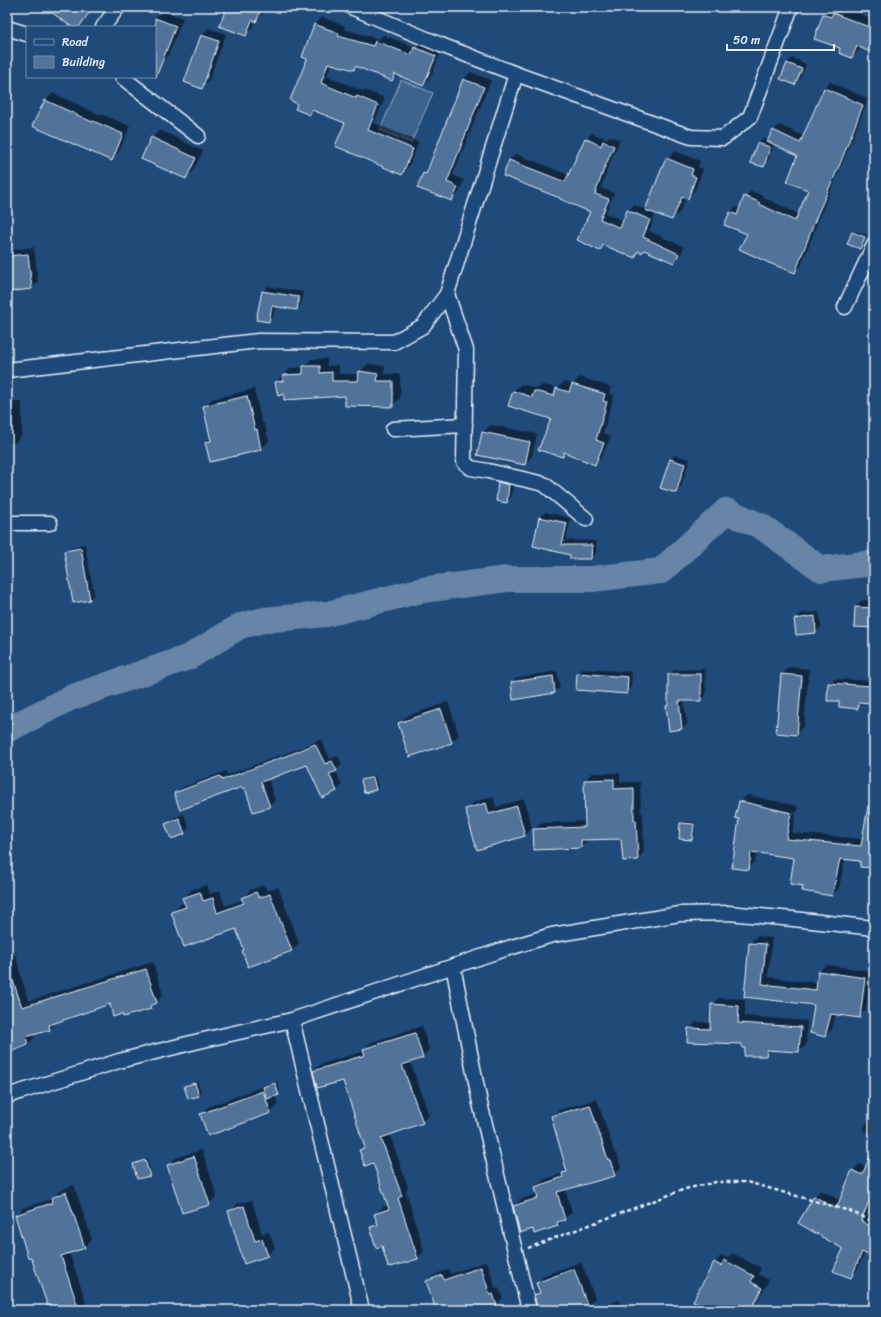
<svg xmlns="http://www.w3.org/2000/svg" width="881" height="1317" viewBox="0 0 881 1317" font-family="Sriracha,sans-serif">
	<style>
		.pitch { fill: #3c628c; stroke: #92aac2 }
		.shadow { fill: #0007 }
		.lines { fill: none; stroke-linecap: round; stroke-linejoin: round }
		.river { stroke: #6685a7; stroke-width: 26 }
		.building { fill: #517399; stroke: #e8f1f8 }
		.minor-casing { stroke: #e8f1f8; stroke-width: 17 }
		.path { stroke: #e8f1f8; stroke-width: 2.5; stroke-dasharray: 4 3; stroke-linecap: butt }
		.minor { stroke: #1f4a7a; stroke-width: 14 }
	</style>
	<rect width="100%" height="100%" fill="#1f4a7a"/>
	<filter id="ink" filterUnits="userSpaceOnUse"><feTurbulence type="fractalNoise" baseFrequency=".025" numOctaves="2"/><feDisplacementMap in="SourceGraphic" scale="8" xChannelSelector="R" yChannelSelector="G"/><feConvolveMatrix kernelMatrix="1 2 1 2 8 2 1 2 1" color-interpolation-filters="sRGB"/></filter>
	<g filter="url(#ink)">
		<path class="pitch" d="M401 80 433 93 411 143 380 130Z"/>
		<g class="shadow">
			<path d="M46 7H94L78 27H74Z"/>
			<path d="M147 7H156L153 10Z"/>
			<path d="M228 7H266L263 13 255 21 253 27 245 35Z"/>
			<path d="M831 7 838 10 840 7H845L874 20V53L861 47 860 50 852 57 842 48 823 15Z"/>
			<path d="M163 11 183 18 168 56 160 64 155 62V27H152L155 18Z"/>
			<path d="M322 17 345 26 344 29 379 39 383 35 415 47 422 40 442 49 430 78 423 85 397 74 392 79 357 66 354 69 332 63 327 76 363 91 365 90 385 98 374 123 419 142 409 166 402 173 347 123 314 110 310 114 308 58 315 24Z"/>
			<path d="M209 28 226 34 209 80 202 87V35Z"/>
			<path d="M792 58 806 64 800 79 795 84 781 78 787 63Z"/>
			<path d="M471 72 491 80 453 175 464 180 459 193 452 200 424 174 430 168 464 79Z"/>
			<path d="M830 82 868 99 845 157 824 206 801 266 795 271 748 234 730 213 736 207 740 209 745 197 751 191 764 196V198L799 214 810 189 799 155 774 144 768 161 763 166 752 162 758 143 763 138 769 140 774 130 779 125 804 136 824 88Z"/>
			<path d="M53 93 100 115 101 114 130 126 119 152 112 159 45 101Z"/>
			<path d="M160 130 203 151 193 171 186 178 152 138Z"/>
			<path d="M592 133 607 139 610 136 620 140 610 162 601 188 614 193 606 213 624 221 628 211 634 205 646 210 667 159 675 151 700 161 698 167 703 169 695 190 688 198 686 197 680 212 672 219 656 213 653 220 629 210V213L653 222 649 231 684 247 680 256 674 262 645 249 642 252 640 251 635 256 605 244 600 249 592 211 561 197 510 160 516 154 569 175 586 139Z"/>
			<path d="M855 231 867 235 862 246 860 248 853 233Z"/>
			<path d="M34 247 38 282 31 288 7 291V251Z"/>
			<path d="M268 286 303 292 301 304 296 309 275 306 273 317 268 321 263 291Z"/>
			<path d="M311 359H327V366L339 365V374H360V371L368 364 385 366 384 374H400V398L392 406 346 395 285 393 276 382 291 368 304 367Z"/>
			<path d="M580 377 611 387 609 394 614 395 603 433 611 436 602 456 595 464 566 452 563 456 552 418 514 391 521 384 537 389 542 385 558 388 564 382 573 384Z"/>
			<path d="M254 389 262 423H264L269 441 261 449 211 461 206 442 211 437 204 406 212 399Z"/>
			<path d="M7 402H22V435L15 443H7Z"/>
			<path d="M491 425 537 434 532 456 525 464 483 432Z"/>
			<path d="M675 455 690 459 681 487 676 492 670 460Z"/>
			<path d="M504 478 514 480 511 497 506 502 499 483Z"/>
			<path d="M545 512 571 518 566 540 596 541V553L591 558 534 546 540 517Z"/>
			<path d="M85 544 94 594 90 599 65 552 70 547Z"/>
			<path d="M862 600 874 601V627L855 607Z"/>
			<path d="M819 612 821 627 816 632 795 619 800 614Z"/>
			<path d="M789 667 809 669 804 726 796 734 782 675Z"/>
			<path d="M583 669 632 672 631 688 627 692 578 674Z"/>
			<path d="M705 669 706 695 701 700H684L687 724 682 729 667 706 669 703V675L674 670Z"/>
			<path d="M557 671 560 687 555 692 512 683 516 678Z"/>
			<path d="M834 679 874 681V697L869 702 863 701 858 708 840 700 829 684Z"/>
			<path d="M448 702 459 735 451 742 399 723 407 716Z"/>
			<path d="M321 739 330 759 338 756 342 764 336 771 342 785 337 790 307 764 268 778 275 800 269 806 245 786H242L175 793 181 788 226 771 227 775 306 746Z"/>
			<path d="M592 773H620V782H640L641 813H643L644 852 638 859 622 837 587 839V841L581 847 534 829 541 823 586 821 585 780Z"/>
			<path d="M375 775 378 787 375 789 362 780 364 778Z"/>
			<path d="M874 783V867L861 860 845 859 839 888 832 895 804 885 796 858 757 852 755 862 748 869 740 818V802L747 795 798 806 796 813 743 801V803L796 815 792 833 863 839 869 818 871 786Z"/>
			<path d="M493 796 496 807 524 799 532 828 525 836 466 809 474 802Z"/>
			<path d="M184 814 189 828 184 833 166 824 171 819Z"/>
			<path d="M683 822H695L694 837 692 839 681 824Z"/>
			<path d="M207 885 210 894 220 891 225 906 243 900V898L250 890 264 885 267 891 278 887 299 943 292 951 248 966 245 949 237 928 172 912 180 904 185 903 184 898 191 890Z"/>
			<path d="M757 936 772 938 768 977 818 983 819 971 826 965 872 971 866 1010 859 1016 836 1013 832 1029 825 1036 815 1004 745 996 750 943Z"/>
			<path d="M16 955 21 977 29 1001 153 962 163 995 150 1008 123 1013 110 1003 57 1022 50 1029 34 1034 35 1037 28 1044 14 1049 11 1041 7 1043V957Z"/>
			<path d="M719 998 745 999V1016L807 1021 806 1045 799 1051 772 1049 766 1055 746 1047 743 1043 689 1029 696 1022 711 1023 712 1005Z"/>
			<path d="M422 1026 429 1050 422 1057 410 1061 429 1115 422 1122 390 1135 408 1188 406 1191 424 1251 417 1258 382 1245 371 1228 378 1221 375 1214 383 1207 389 1205 374 1162 360 1150 365 1146 344 1079 314 1071 321 1064 365 1051 364 1049 372 1042Z"/>
			<path d="M197 1081 201 1092 199 1095 185 1087 188 1085Z"/>
			<path d="M277 1081 280 1092 275 1095 278 1105 271 1112 201 1114 208 1107Z"/>
			<path d="M597 1099 615 1154 617 1153 621 1168 614 1175 565 1189 572 1212 558 1225 533 1228 514 1206 521 1199 538 1194 536 1187 543 1180 564 1173 567 1170 552 1117 559 1110Z"/>
			<path d="M874 1109V1135L863 1130Z"/>
			<path d="M874 1149V1197L867 1214 874 1218V1257L865 1252 857 1270 851 1277 844 1249 814 1197 821 1190 841 1201 853 1171 859 1164 867 1167Z"/>
			<path d="M202 1150 217 1196 209 1204 168 1166 175 1158Z"/>
			<path d="M147 1159 151 1173 149 1175 134 1164 136 1162Z"/>
			<path d="M74 1185 92 1239 85 1247 69 1252 86 1302 77 1310H50L31 1256 16 1216 23 1208 52 1199 59 1191Z"/>
			<path d="M252 1200 262 1234 269 1232 275 1248 267 1255 230 1212 237 1204Z"/>
			<path d="M732 1253 761 1268 758 1274 769 1280 753 1310H694L699 1303 714 1263 722 1255 727 1258Z"/>
			<path d="M487 1261 496 1289 499 1288 503 1298 496 1305 480 1310H437L428 1281 434 1275 449 1269 450 1274Z"/>
			<path d="M581 1262 595 1298 587 1306 577 1310H546L543 1303 535 1295 540 1290 538 1283 545 1275Z"/>
			<path d="M619 1300 623 1310H600L604 1306Z"/>
		</g>
		<g class="lines">
			<path class="river" d="M7 730 70 698 189 657 240 626 264 620 327 614 422 590 507 579H592L661 571 726 511 761 526 821 569 874 563"/>
		</g>
		<g class="building">
			<path d="M44 7H93L79 27H72Z"/>
			<path d="M227 7H262L256 22 252 20 246 36 219 26Z"/>
			<path d="M833 13 874 29V54L857 46 852 58 839 53 840 48 814 39 823 14 831 17Z"/>
			<path d="M155 18 176 26 156 77H155Z"/>
			<path d="M314 24 339 33 338 36 373 46 375 41 411 55 414 47 436 56 423 86 395 74 392 81 355 66 354 70 328 63 321 83 356 98 357 96 378 105 368 130 413 149 402 175 335 146 345 123 312 110 310 115 295 109 297 104 290 100 307 59 302 57Z"/>
			<path d="M201 35 219 41 202 89 184 82Z"/>
			<path d="M787 63 802 69 795 85 780 79Z"/>
			<path d="M463 79 484 87 447 182 458 187 452 201 417 188 423 173 426 174Z"/>
			<path d="M824 88 863 105 840 164 818 213 795 273 769 263 739 249 747 234 724 225 730 212 737 215 744 196 759 202V204L795 221 808 190 787 182 797 156 767 141 773 130 800 143Z"/>
			<path d="M45 100 92 122 93 121 123 134 112 161 32 126Z"/>
			<path d="M151 137 196 158 186 179 141 159Z"/>
			<path d="M585 138 601 146 603 141 614 146 604 169 595 194 609 199 600 219 620 228 627 210 650 220 643 237 679 254 674 263 644 250 642 253 638 251 635 258 603 245 600 251 577 240 590 212 560 199V198L503 176 509 160 565 182Z"/>
			<path d="M757 143 770 147 764 167 750 163Z"/>
			<path d="M666 158 693 169 691 175 696 177 688 199 682 197 672 220 645 210Z"/>
			<path d="M852 232 865 237 860 249 847 244Z"/>
			<path d="M28 254 32 289 7 292V256Z"/>
			<path d="M262 291 299 297 297 310 272 306 269 322 256 320Z"/>
			<path d="M303 366H320V373L332 372V381H358L359 371 378 374 377 381H393V407L345 406V396L284 400V394L278 396 275 382 283 381V375L303 374Z"/>
			<path d="M572 384 605 394 603 401 607 402 596 440 604 443 595 465 564 452 563 457 538 450 551 419 508 406 513 391 532 397 534 391 554 396 556 388 569 392Z"/>
			<path d="M247 396 255 430 257 429 261 450 210 462 205 442 211 441 203 406Z"/>
			<path d="M482 432 530 442 525 465 477 455Z"/>
			<path d="M670 459 685 464 676 493 660 488Z"/>
			<path d="M498 482 509 485 507 503 496 501Z"/>
			<path d="M539 517 567 523 562 545H592L591 559H570V555L533 546Z"/>
			<path d="M81 548 90 600 73 603 64 551Z"/>
			<path d="M855 607 874 608V628L854 627Z"/>
			<path d="M815 616 816 633 796 635 794 619Z"/>
			<path d="M577 673 628 677 627 694 576 690Z"/>
			<path d="M668 674H701V701H679L682 729 669 731 666 706 668 705Z"/>
			<path d="M781 674 802 676 797 735 776 733Z"/>
			<path d="M553 676 555 693 513 700 511 682Z"/>
			<path d="M828 683 871 686 870 703 859 702 858 709 839 707V701H827Z"/>
			<path d="M441 709 452 743 409 757 398 723Z"/>
			<path d="M315 744 325 764 332 761 337 771 329 774 337 791 322 798 307 765 261 782 270 807 253 812 245 788 242 789V787L180 810 174 793 220 776 222 780 299 751Z"/>
			<path d="M373 777 376 790 364 793 361 780Z"/>
			<path d="M614 779V789L634 788V820H636L638 860 623 861 621 839 581 840V848L534 850 533 829 585 827 584 780Z"/>
			<path d="M739 801 791 813 786 839 861 846 868 806H874V868L860 867V861L840 859 832 896 802 891 803 886 790 884 794 858 751 852 749 870 732 868 739 819 735 818Z"/>
			<path d="M486 803 489 814 517 806 525 836 477 850 465 809Z"/>
			<path d="M179 818 185 834 171 839 165 824Z"/>
			<path d="M680 823 694 824 692 840 679 839Z"/>
			<path d="M200 892 203 901 213 898 217 913 244 903 241 898 256 892 259 898 270 894 292 951 248 967 242 951 244 950 236 929 184 947 171 912 186 907 182 898Z"/>
			<path d="M749 943 766 944 762 984 816 990 818 971 865 978 860 1018 831 1014 825 1037 810 1033 814 1005 744 997Z"/>
			<path d="M7 969H9L22 1007 146 969 157 1003 150 1006 151 1009 123 1017 122 1014 113 1017 110 1004 49 1025 50 1030 26 1037 28 1045 13 1051 11 1043 7 1044Z"/>
			<path d="M711 1004 739 1006 738 1023 801 1027 799 1052 767 1050 766 1056H744L745 1048H742V1044L687 1042 688 1028 710 1029Z"/>
			<path d="M415 1033 423 1058 402 1065 423 1123 381 1138 402 1196 398 1198 418 1259 391 1267V1266L388 1267 382 1246 376 1248 370 1227 378 1225 374 1214 389 1209 373 1163 365 1166 359 1150 365 1148 343 1081 317 1088 313 1071 365 1055 363 1049Z"/>
			<path d="M195 1083 199 1096 188 1099 184 1086Z"/>
			<path d="M275 1083 279 1095 267 1099 263 1087Z"/>
			<path d="M263 1091 271 1113 208 1136 200 1114Z"/>
			<path d="M590 1105 608 1160H610L615 1176 557 1192 565 1220 557 1222 558 1226 534 1234 533 1229 520 1233 513 1206 538 1198 535 1187 563 1177 562 1173 567 1172 551 1116Z"/>
			<path d="M874 1147V1189L861 1221 874 1228V1258L862 1252 851 1278 833 1271 843 1249 798 1223 814 1196 836 1209 852 1170 862 1175Z"/>
			<path d="M194 1156 210 1205 182 1213 167 1165Z"/>
			<path d="M145 1160 150 1176 137 1179 133 1164Z"/>
			<path d="M66 1192 85 1248 61 1256 79 1310H49L31 1257 28 1258 15 1215 52 1203 51 1198Z"/>
			<path d="M244 1206 255 1241 262 1239 268 1256 244 1264 228 1211Z"/>
			<path d="M724 1260 754 1276 751 1282 762 1288 751 1310H692L698 1303 693 1301 714 1262 721 1266Z"/>
			<path d="M481 1267 490 1295 493 1294 497 1306 483 1310H436L426 1281 442 1275 444 1280Z"/>
			<path d="M574 1269 589 1310H545L543 1305 537 1307 534 1295 540 1293 536 1283Z"/>
		</g>
		<g class="lines">
			<defs>
				<g id="minor">
					<path d="M351 7 441 45 516 74 691 137 723 138 750 117 791 7"/>
					<path d="M103 27 118 7"/>
					<path d="M7 28 27 34"/>
					<path d="M122 77 198 136"/>
					<path d="M447 294 466 350 464 462 471 468 488 471 544 484 586 519"/>
					<path d="M845 307 874 245"/>
					<path d="M7 370 258 341 394 342 423 326 447 294 516 74"/>
					<path d="M393 429 465 425"/>
					<path d="M7 523H50"/>
					<path d="M453 966 480 1103 529 1310"/>
					<path d="M292 1020 362 1310"/>
					<path d="M7 1096 119 1061 199 1041 292 1020 502 950 552 935 680 914 728 913 793 919 874 928"/>
				</g>
			</defs>
			<use href="#minor" class="minor-casing"/>
			<path class="path" d="M528 1248 685 1189 716 1182H747L850 1211 874 1222"/>
			<use href="#minor" class="minor"/>
		</g>
	</g>
	<rect width="881" height="1317" fill="none" stroke="#1f4a7a" stroke-width="24"/>
	<rect x="12" y="12" width="857" height="1293" fill="none" stroke="#e8f1f8" stroke-width="1.5" filter="url(#ink)"/>
	<rect x="26" y="26" width="130" height="52" fill="#1f4a7a" stroke="#6f8dac"/>
	<rect x="34" y="39" width="20" height="6" fill="#1f4a7a" stroke="#6f8dac"/>
	<text x="62" y="46" font-size="12" fill="#e8f1f8">Road</text>
	<rect x="34" y="56" width="20" height="12" fill="#517399" stroke="#6f8dac"/>
	<text x="62" y="66" font-size="12" fill="#e8f1f8">Building</text>
	<path d="M727 44v6h107v-6" fill="none" stroke="#e8f1f8" stroke-width="2"/>
	<text x="733" y="44" font-size="12" fill="#e8f1f8" stroke="#1f4a7a" stroke-width="3" paint-order="stroke">50 m</text>
</svg>
